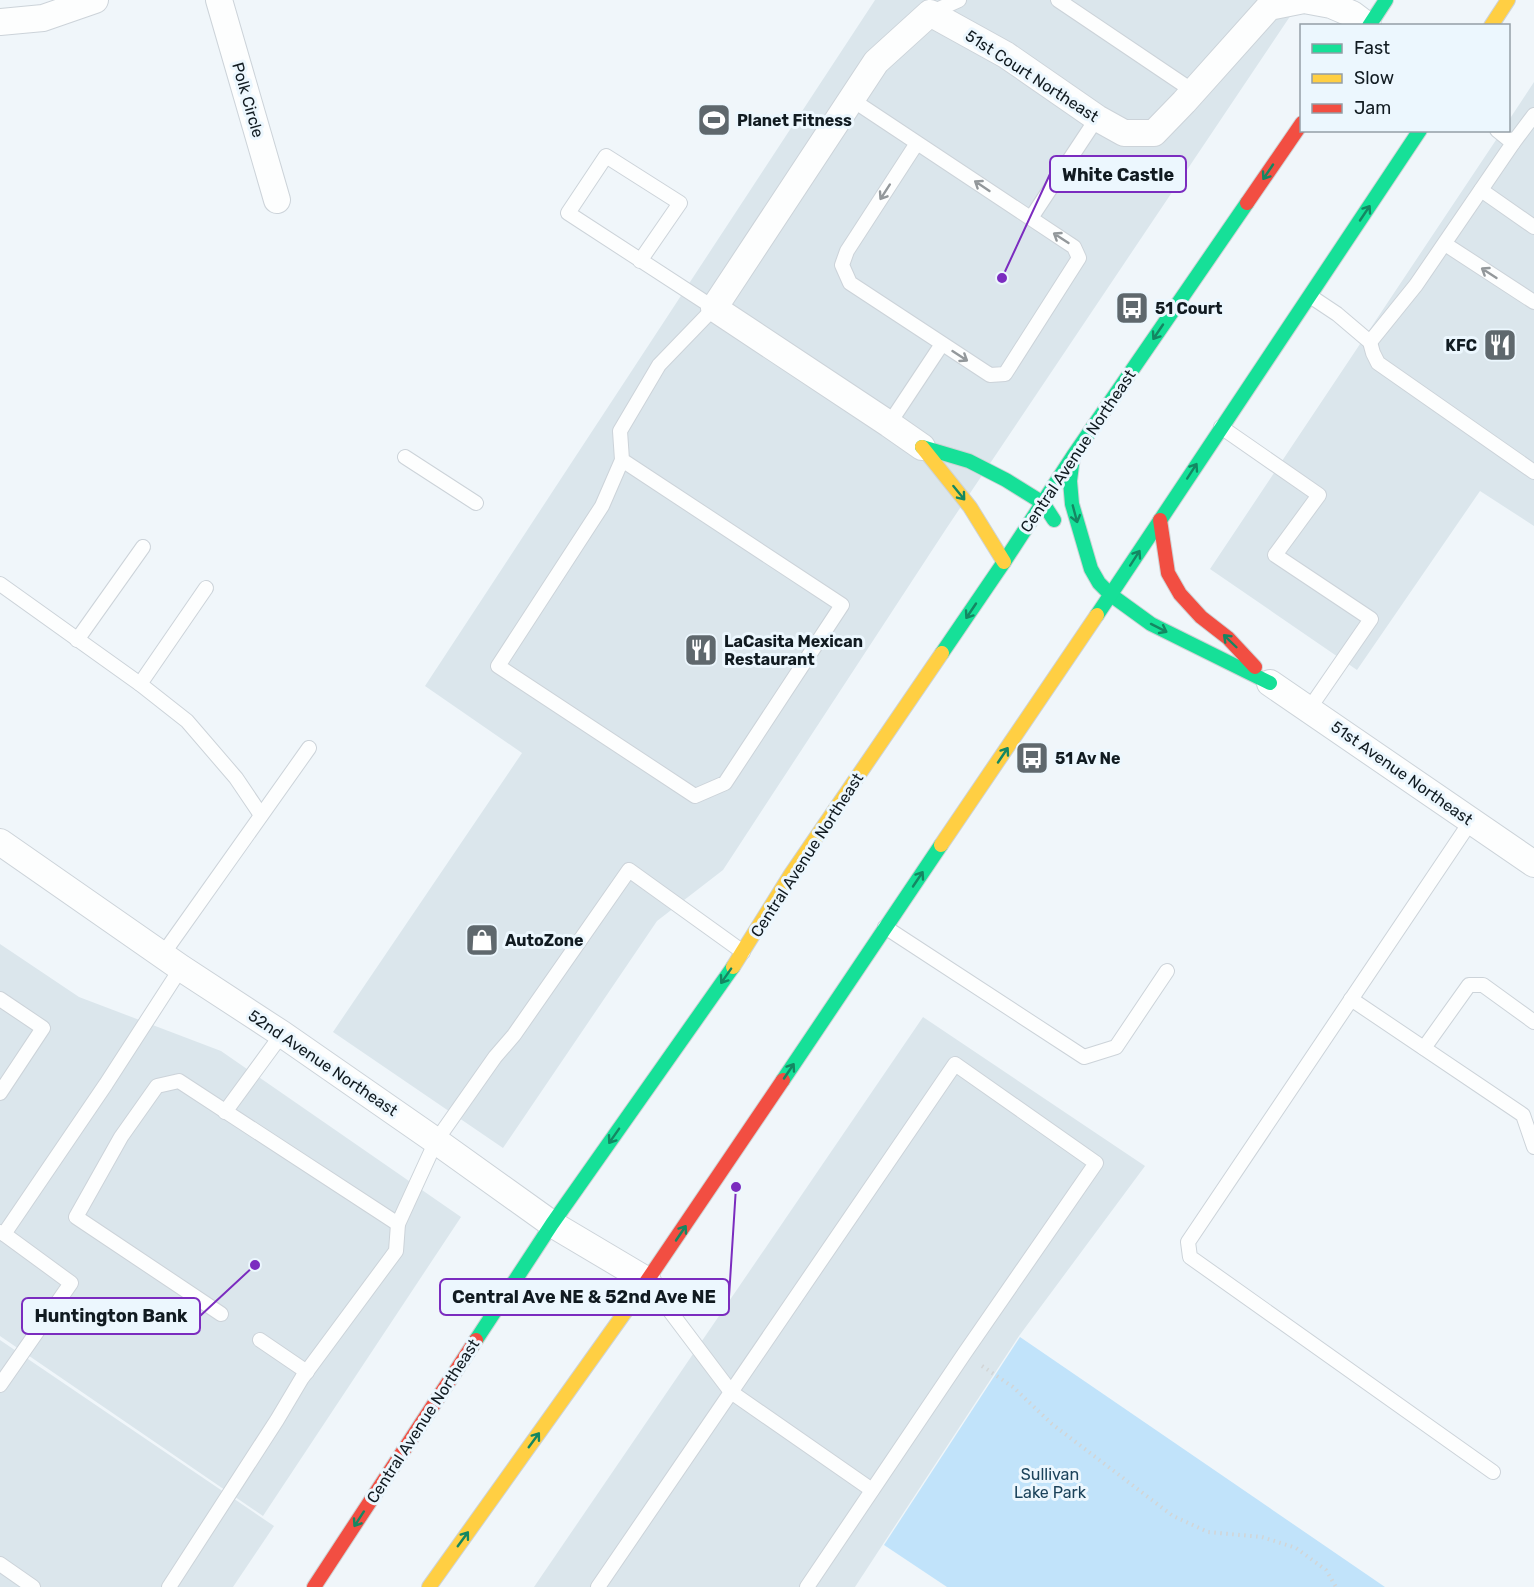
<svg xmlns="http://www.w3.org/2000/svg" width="1534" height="1587" viewBox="0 0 1534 1587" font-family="Rubik,sans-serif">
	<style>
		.built { fill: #dbe6ec }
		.green { fill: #c1e3fa }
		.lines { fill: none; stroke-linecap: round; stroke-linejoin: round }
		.lane-casing { stroke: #ccd3d9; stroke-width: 16 }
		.street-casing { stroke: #ccd3d9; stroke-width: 28 }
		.fast-casing { stroke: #ced3d5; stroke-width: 16 }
		.slow-casing { stroke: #ced3d5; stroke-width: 16 }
		.jam-casing { stroke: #ced3d5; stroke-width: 16 }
		.path { stroke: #d2d5d6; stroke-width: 4; stroke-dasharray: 1.5 4.5; stroke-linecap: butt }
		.lane { stroke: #fdfefe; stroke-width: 14 }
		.street { stroke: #fdfefe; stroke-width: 26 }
		.fast { stroke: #16e098; stroke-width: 14 }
		.slow { stroke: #ffcf43; stroke-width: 14 }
		.jam { stroke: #f24e42; stroke-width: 14 }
		.oneway { stroke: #148762 }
		.oneway2 { stroke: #93989b }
		.labels { text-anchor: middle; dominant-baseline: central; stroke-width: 6; stroke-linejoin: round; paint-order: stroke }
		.street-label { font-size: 16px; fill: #111b21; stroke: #ecf7fe }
		.poi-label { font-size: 16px; font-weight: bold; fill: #111b21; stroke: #ecf7fe; text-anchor: start }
		.park-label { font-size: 16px; fill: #1b435b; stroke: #ecf7fe }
		.leader { fill: none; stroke: #7b2cbf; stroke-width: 2 }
		.callout-dot { fill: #7b2cbf; stroke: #ecf7fe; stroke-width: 2 }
		.callout { fill: #ecf7fe; stroke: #7b2cbf; stroke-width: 2 }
		.callout-label { font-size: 18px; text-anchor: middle; font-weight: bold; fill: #111b21 }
	</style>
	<rect width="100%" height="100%" fill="#f0f6fa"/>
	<g class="built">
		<path d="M875 0H1301L946 529 723 870 657 921 503 1148 333 1032 522 753 425 686Z"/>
		<path d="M1534 82V526L1480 491 1357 670 1210 569 1502 131 1508 130 1509 120Z"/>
		<path d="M0 944 79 997 221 1051 461 1217 263 1516 0 1336Z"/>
		<path d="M923 1017 1145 1166 1019 1336 855 1587H534Z"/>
		<path d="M0 1340 274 1526 233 1587H0Z"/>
	</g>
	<path class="green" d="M1020 1337 1385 1587H947L884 1545Z"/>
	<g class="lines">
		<defs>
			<g id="lane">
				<path d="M1058 0 1193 91"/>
				<path d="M930 13 959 0"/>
				<path d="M851 99 1074 247 1079 258 1005 374 990 375 850 283 842 265 847 251 917 143"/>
				<path d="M1513 143 1534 115"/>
				<path d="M1481 190 1534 227"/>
				<path d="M1031 218 1097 118"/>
				<path d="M1445 244 1534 302"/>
				<path d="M1310 296 1337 314 1370 342 1373 353 1378 363 1534 472"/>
				<path d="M1370 342 1416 285 1513 143 1497 130"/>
				<path d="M889 424 942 344"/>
				<path d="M1221 427 1319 495 1275 555 1371 619 1309 709"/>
				<path d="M405 457 476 503"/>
				<path d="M622 460 842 605 725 783 695 796 498 666 602 506 622 460 620 431 659 365 714 308 568 213 606 156 680 203 640 261"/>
				<path d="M0 584 140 684 187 721 236 778 261 815"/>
				<path d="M77 640 143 547"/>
				<path d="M140 684 206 588"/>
				<path d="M1471 821 1188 1242 1190 1257 1493 1472"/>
				<path d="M885 927 1084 1057 1116 1047 1167 971"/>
				<path d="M163 954 309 748"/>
				<path d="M0 999 43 1028 0 1093"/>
				<path d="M1351 999 1523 1115 1534 1147"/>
				<path d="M1424 1048 1469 985H1483L1534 1022"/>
				<path d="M225 1112 282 1034"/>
				<path d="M0 1232 4 1234 106 1084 181 968"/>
				<path d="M648 1282 731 1392 872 1490"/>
				<path d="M221 1314 76 1217 121 1137 157 1086 179 1081 398 1224"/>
				<path d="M260 1340 307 1372"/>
				<path d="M0 1385 71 1283 4 1234"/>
				<path d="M0 1564 33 1587"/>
				<path d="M169 1587 277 1420 302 1378 396 1251 398 1224 436 1141 495 1057 514 1035 629 870 743 952"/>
				<path d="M598 1587 955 1064 1096 1163 964 1354 807 1587"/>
			</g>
			<g id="street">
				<path d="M219 0 277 200"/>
				<path d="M0 22 43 18 95 0"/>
				<path d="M922 447 889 424 714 308 876 62 930 13 1006 55 1097 118 1124 133H1154L1184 102 1269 7 1304 0 1331 5 1352 14 1368 26"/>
				<path d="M1270 683 1534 864"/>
				<path d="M0 842 181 968 282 1034 436 1141 552 1224 648 1281"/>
			</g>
			<g id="fast">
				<path d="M1369 26 1386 0"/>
				<path d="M922 447 969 461 1006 480 1043 503 1054 520"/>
				<path d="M1073 457 1070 481 1072 504 1091 569 1099 583 1111 595 1151 624 1270 683"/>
				<path d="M1097 615 1420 130"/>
				<path d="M942 653 1004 562 1073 456 1247 203"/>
				<path d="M783 1080 941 845"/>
				<path d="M476 1340 552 1224 733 967"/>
			</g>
			<g id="slow">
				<path d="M1491 26 1508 0"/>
				<path d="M922 447 970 507 1004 562"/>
				<path d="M941 845 1097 615"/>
				<path d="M733 967 791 874 942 653"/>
				<path d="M429 1587 638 1294"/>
			</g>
			<g id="jam">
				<path d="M1247 203 1302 123"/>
				<path d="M1160 520 1168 573 1180 594 1201 617 1228 638 1255 667"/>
				<path d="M638 1294 783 1080"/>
				<path d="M314 1587 476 1340"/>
			</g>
		</defs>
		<use href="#lane" class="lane-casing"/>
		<use href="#street" class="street-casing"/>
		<use href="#fast" class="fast-casing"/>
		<use href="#slow" class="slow-casing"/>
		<use href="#jam" class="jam-casing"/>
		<path class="path" d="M982 1366 1013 1387 1052 1424 1173 1516 1208 1532 1262 1537 1296 1548 1326 1570 1336 1587"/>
		<use href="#lane" class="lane"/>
		<use href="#street" class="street"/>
		<use href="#fast" class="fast"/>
		<use href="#slow" class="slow"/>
		<use href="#jam" class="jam"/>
	</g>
	<defs><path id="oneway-shaft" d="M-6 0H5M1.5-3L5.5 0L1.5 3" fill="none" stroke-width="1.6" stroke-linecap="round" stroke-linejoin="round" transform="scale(1.5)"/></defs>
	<g class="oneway">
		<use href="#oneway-shaft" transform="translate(1268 172) rotate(124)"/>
		<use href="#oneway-shaft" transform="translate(1365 213) rotate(-56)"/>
		<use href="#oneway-shaft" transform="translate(1158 332) rotate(124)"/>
		<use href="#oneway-shaft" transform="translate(1192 471) rotate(-57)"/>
		<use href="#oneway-shaft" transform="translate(959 493) rotate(51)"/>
		<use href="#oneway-shaft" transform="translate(1075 514) rotate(75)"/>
		<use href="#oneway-shaft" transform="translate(1135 558) rotate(-57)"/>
		<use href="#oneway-shaft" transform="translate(971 611) rotate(124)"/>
		<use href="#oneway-shaft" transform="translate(1159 628) rotate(27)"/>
		<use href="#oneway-shaft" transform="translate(1230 641) rotate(-136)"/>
		<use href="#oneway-shaft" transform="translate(1003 755) rotate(-56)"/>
		<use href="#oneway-shaft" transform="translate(918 879) rotate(-56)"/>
		<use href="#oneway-shaft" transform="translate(726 976) rotate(125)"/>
		<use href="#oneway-shaft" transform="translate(789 1071) rotate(-56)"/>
		<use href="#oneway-shaft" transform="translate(614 1136) rotate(125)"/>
		<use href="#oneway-shaft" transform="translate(681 1233) rotate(-56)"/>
		<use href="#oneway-shaft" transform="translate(534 1440) rotate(-54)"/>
		<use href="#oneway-shaft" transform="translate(359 1519) rotate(123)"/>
		<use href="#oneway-shaft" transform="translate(463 1539) rotate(-54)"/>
	</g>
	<g class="oneway2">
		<use href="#oneway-shaft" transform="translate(982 186) rotate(-146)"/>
		<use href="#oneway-shaft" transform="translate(885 192) rotate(123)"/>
		<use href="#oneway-shaft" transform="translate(1061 238) rotate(-147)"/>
		<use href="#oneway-shaft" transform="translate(1489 273) rotate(-147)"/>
		<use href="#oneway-shaft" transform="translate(960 356) rotate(33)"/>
	</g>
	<defs>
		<symbol id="stadium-square" viewBox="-11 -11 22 22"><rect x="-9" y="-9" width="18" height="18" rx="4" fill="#5f686d" stroke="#ecf7fe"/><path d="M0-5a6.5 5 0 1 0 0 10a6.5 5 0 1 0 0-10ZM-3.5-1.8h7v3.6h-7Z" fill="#fff"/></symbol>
		<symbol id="bus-square" viewBox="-11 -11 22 22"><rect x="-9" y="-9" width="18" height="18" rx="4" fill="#5f686d" stroke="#ecf7fe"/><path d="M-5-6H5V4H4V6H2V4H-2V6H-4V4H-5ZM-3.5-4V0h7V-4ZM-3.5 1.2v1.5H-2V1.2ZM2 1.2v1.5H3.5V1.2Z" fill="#fff"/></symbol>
		<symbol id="restaurant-square" viewBox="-11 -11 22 22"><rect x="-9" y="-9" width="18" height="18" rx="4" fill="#5f686d" stroke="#ecf7fe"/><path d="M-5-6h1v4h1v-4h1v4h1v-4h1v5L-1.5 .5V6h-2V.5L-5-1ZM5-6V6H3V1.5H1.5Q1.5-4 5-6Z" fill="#fff"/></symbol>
		<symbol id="shop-square" viewBox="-11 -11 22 22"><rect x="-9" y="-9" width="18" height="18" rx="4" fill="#5f686d" stroke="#ecf7fe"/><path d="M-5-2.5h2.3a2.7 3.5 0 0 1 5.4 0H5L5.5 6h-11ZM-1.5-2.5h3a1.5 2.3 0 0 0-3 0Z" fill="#fff"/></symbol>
	</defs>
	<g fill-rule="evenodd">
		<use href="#stadium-square" x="695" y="101" width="38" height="38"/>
		<use href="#bus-square" x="1113" y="289" width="38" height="38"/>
		<use href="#restaurant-square" x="1481" y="326" width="38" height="38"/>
		<use href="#restaurant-square" x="682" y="631" width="38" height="38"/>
		<use href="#bus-square" x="1013" y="739" width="38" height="38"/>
		<use href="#shop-square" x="463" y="921" width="38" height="38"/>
	</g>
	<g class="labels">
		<g class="street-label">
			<text transform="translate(1032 76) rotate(33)">51st Court Northeast</text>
			<text transform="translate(248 100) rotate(74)">Polk Circle</text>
			<text transform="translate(1078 451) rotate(-56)">Central Avenue Northeast</text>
			<text transform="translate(1402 773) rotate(35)">51st Avenue Northeast</text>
			<text transform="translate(807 855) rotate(-57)">Central Avenue Northeast</text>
			<text transform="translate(323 1063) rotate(34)">52nd Avenue Northeast</text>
			<text transform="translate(423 1421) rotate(-57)">Central Avenue Northeast</text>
		</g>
		<g class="poi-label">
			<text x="737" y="120">Planet Fitness</text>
			<text x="1155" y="308">51 Court</text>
			<text x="1477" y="345" text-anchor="end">KFC</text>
			<text x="724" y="641">LaCasita Mexican<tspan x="724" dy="18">Restaurant</tspan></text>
			<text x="1055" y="758">51 Av Ne</text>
			<text x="505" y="940">AutoZone</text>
		</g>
		<g class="park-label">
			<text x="1050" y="1474">Sullivan<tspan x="1050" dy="18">Lake Park</tspan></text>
		</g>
	</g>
	<path class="leader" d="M1002 278L1050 174M736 1187L729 1297M255 1265L200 1316"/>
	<g class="callout-dot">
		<circle cx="1002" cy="278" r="6"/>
		<circle cx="736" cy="1187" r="6"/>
		<circle cx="255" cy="1265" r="6"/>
	</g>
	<g class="callout">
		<rect x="1050" y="156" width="136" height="36" rx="6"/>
		<rect x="440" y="1279" width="289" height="36" rx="6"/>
		<rect x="22" y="1298" width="178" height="36" rx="6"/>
	</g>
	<g class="callout-label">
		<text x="1118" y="181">White Castle</text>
		<text x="584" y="1303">Central Ave NE &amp; 52nd Ave NE</text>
		<text x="111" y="1322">Huntington Bank</text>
	</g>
	<rect x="1300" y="24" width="210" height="108" fill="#ecf7fe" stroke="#949fa6" stroke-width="1.5"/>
	<rect x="1312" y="44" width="30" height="9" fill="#16e098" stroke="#949fa6" stroke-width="1.5"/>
	<text x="1354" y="54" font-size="18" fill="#111b21">Fast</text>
	<rect x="1312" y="74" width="30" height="9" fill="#ffcf43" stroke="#949fa6" stroke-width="1.5"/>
	<text x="1354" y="84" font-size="18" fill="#111b21">Slow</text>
	<rect x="1312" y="104" width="30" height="9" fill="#f24e42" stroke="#949fa6" stroke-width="1.5"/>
	<text x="1354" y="114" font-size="18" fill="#111b21">Jam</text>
</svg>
